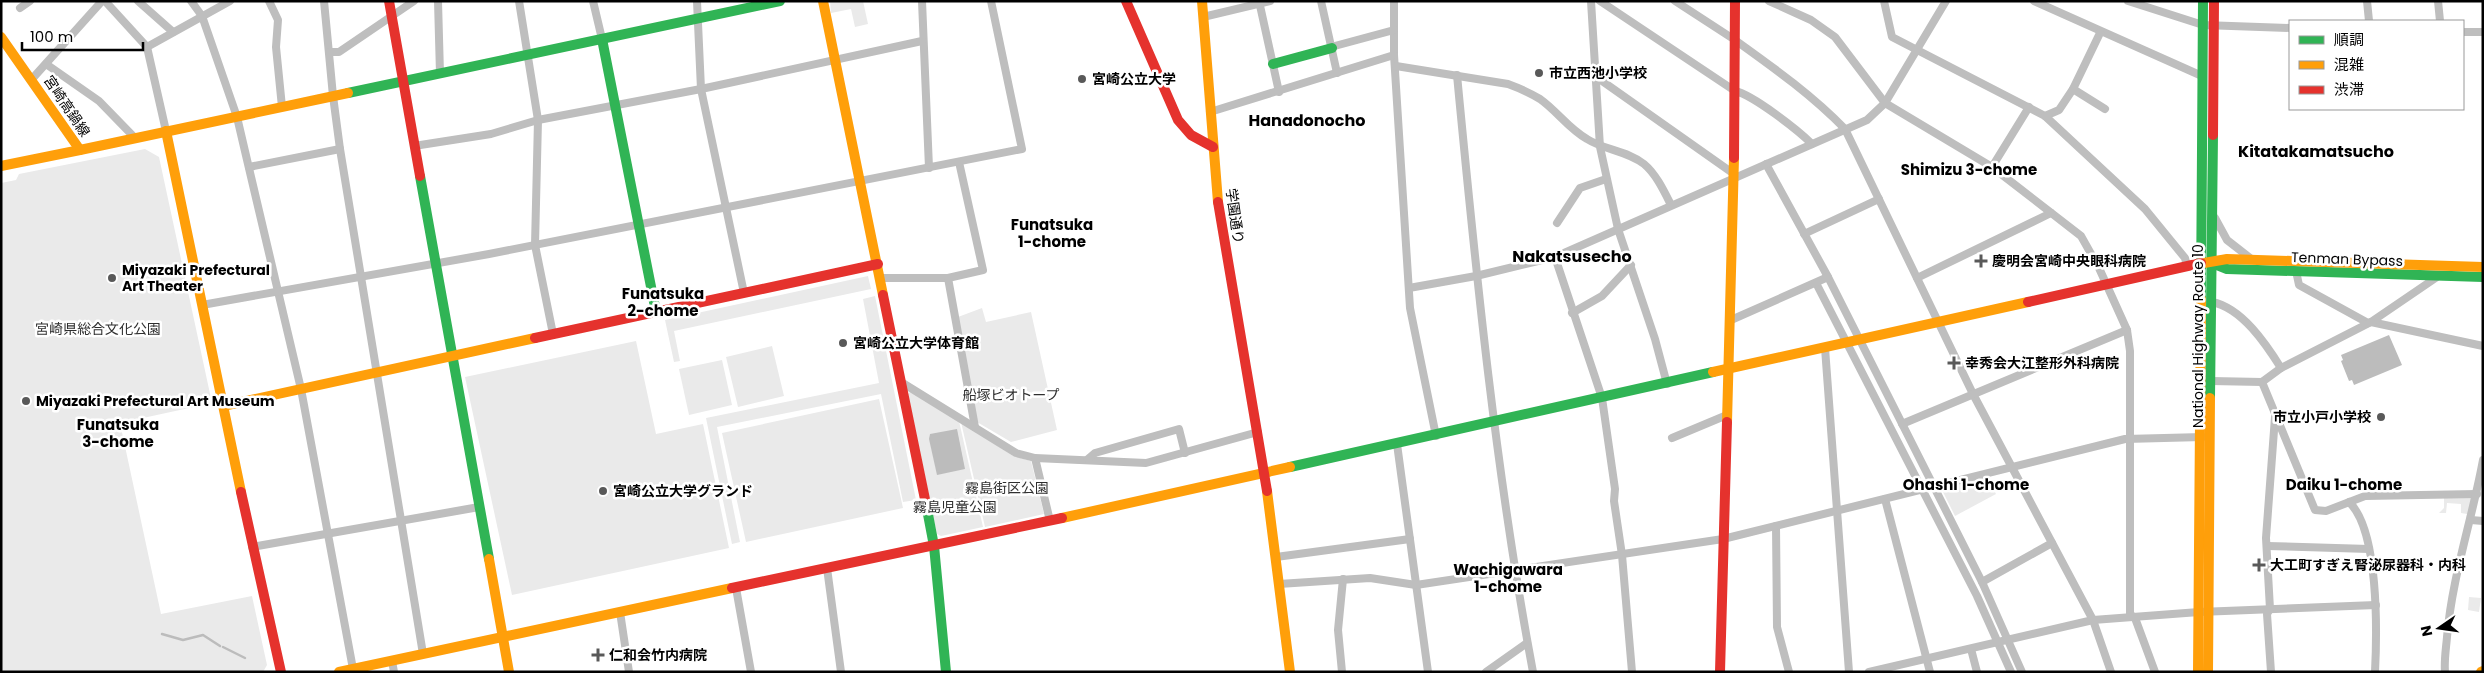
<svg xmlns="http://www.w3.org/2000/svg" width="2484" height="673" viewBox="0 0 2484 673" font-family="Poppins,'Noto Sans JP',sans-serif">
	<style>
		.green { fill: #eaeaea }
		.water { fill: #bcbcbc }
		.lines { fill: none; stroke-linecap: round; stroke-linejoin: round }
		.stream { stroke: #bcbcbc; stroke-width: 2.5 }
		.street { stroke: #bebebe; stroke-width: 8 }
		.fast { stroke: #30b455; stroke-width: 10 }
		.slow { stroke: #ff9f0a; stroke-width: 10 }
		.jam { stroke: #e5322d; stroke-width: 10 }
		.poi-dot { fill: #595959; stroke: #fff; stroke-width: 2 }
		.labels { text-anchor: middle; dominant-baseline: central; stroke-width: 5; stroke-linejoin: round; paint-order: stroke }
		.poi-label { font-size: 14px; font-weight: bold; fill: #000; stroke: #fff; text-anchor: start }
		.street-label { font-size: 14px; fill: #000; stroke: #fff }
		.park-label { font-size: 14px; fill: #2f2f2f; stroke: #fff }
		.neighbourhood-label { font-size: 15px; font-weight: bold; fill: #000; stroke: #fff }
		.quarter-label { font-size: 16px; font-weight: bold; fill: #000; stroke: #fff }
	</style>
	<rect width="100%" height="100%" fill="#fff"/>
	<g class="green">
		<path d="M830 1H863L868 24 855 27 851 9 831 13Z"/>
		<path d="M145 149 159 157 212 403 120 423 161 614 252 596 267 665 263 672H1V183L16 180 19 174Z"/>
		<path d="M868 276 871 289 674 331 680 361 674 362 665 320Z"/>
		<path d="M875 296 916 500 903 502 881 394 717 427 740 542 732 544 706 418 879 383 863 299Z"/>
		<path d="M982 308 986 322 1031 312 1057 430 1011 442 977 422 958 317Z"/>
		<path d="M636 341 656 434 703 424 729 548 512 595 465 377Z"/>
		<path d="M772 346 784 396 738 407 726 357Z"/>
		<path d="M722 360 732 405 689 415 679 369Z"/>
		<path d="M911 391 959 421 983 527 941 536 937 534 908 394Z"/>
		<path d="M879 399 903 508 746 542 722 433Z"/>
		<path d="M961 422 1013 456 1031 461 1044 514 985 527Z"/>
		<path d="M1986 477 1996 494 1955 516 1943 492 1944 488Z"/>
		<path d="M2473 497 2466 521 2467 514 2461 513V504L2447 503 2446 513H2439L2444 508V498Z"/>
		<path d="M2469 597 2481 598 2479 612 2468 610Z"/>
	</g>
	<g class="water">
		<path d="M2389 335 2402 365 2354 385 2352 380 2349 381 2341 361 2343 360 2341 355Z"/>
		<path d="M957 429 965 469 937 475 929 439 930 434Z"/>
	</g>
	<g class="lines">
		<g class="stream">
			<path d="M162 634 183 640 203 635 220 646"/>
			<path d="M223 647 245 658"/>
		</g>
		<g class="street">
			<path d="M105 1 147 47 166 131"/>
			<path d="M138 1 173 32"/>
			<path d="M191 1 202 16 237 117 244 147 301 389 353 669"/>
			<path d="M269 1 278 20 276 47 282 107"/>
			<path d="M324 1 333 96 340 149 423 654"/>
			<path d="M438 1 440 74"/>
			<path d="M519 1 538 120 535 245 553 334"/>
			<path d="M593 1 602 39"/>
			<path d="M697 1 701 89 744 293"/>
			<path d="M922 1 929 168"/>
			<path d="M1259 1 1279 92"/>
			<path d="M1321 1 1337 73"/>
			<path d="M1394 1V55L1410 308 1436 436"/>
			<path d="M1591 1 1600 147 1618 229 1655 339 1667 384"/>
			<path d="M1600 1 1735 91C1753 95 1798 130 1812 144"/>
			<path d="M1675 1 1735 40"/>
			<path d="M1769 1 1811 20 1835 37 1885 103 1992 167 2081 236 2099 268 2127 330 2130 351V614L2135 618 2155 672"/>
			<path d="M1884 1 1892 37 2045 116 2145 209 2185 258 2187 266"/>
			<path d="M2034 1 2202 76"/>
			<path d="M2128 1 2203 25 2290 28"/>
			<path d="M2367 1 2369 21"/>
			<path d="M2438 1 2440 21"/>
			<path d="M20 8 30 1"/>
			<path d="M1203 17 1270 1"/>
			<path d="M2463 32H2483"/>
			<path d="M1735 40C1774 68 1812 95 1845 129L1973 394 2093 620 2111 672"/>
			<path d="M147 47 230 1"/>
			<path d="M1331 47 1394 30"/>
			<path d="M329 52H339L414 1"/>
			<path d="M46 64 99 101 135 138"/>
			<path d="M1396 66 1508 84C1519 88 1530 93 1540 99 1557 111 1569 129 1587 139 1604 150 1628 151 1644 164 1656 174 1664 191 1671 205"/>
			<path d="M1457 75C1476 274 1496 475 1533 672"/>
			<path d="M1595 76 1734 174"/>
			<path d="M32 79 102 1"/>
			<path d="M2073 89 2105 109"/>
			<path d="M1210 112 1394 55"/>
			<path d="M2045 116 2059 110 2073 89 2100 33"/>
			<path d="M414 146 491 134 538 120 701 89 922 41"/>
			<path d="M1766 164 1828 277 1982 582 2022 672"/>
			<path d="M249 167 340 149"/>
			<path d="M1992 167 2029 107"/>
			<path d="M2215 218 2227 240 2250 258"/>
			<path d="M1557 223 1580 188 1606 179"/>
			<path d="M1804 234 1879 199"/>
			<path d="M1555 257 1602 398 1615 489 1614 501 1622 555 1632 672"/>
			<path d="M2296 271 2299 285 2368 323"/>
			<path d="M881 278H948L983 270 959 162"/>
			<path d="M948 278 975 427"/>
			<path d="M1917 278 2051 213"/>
			<path d="M1816 283 1977 596 2011 672"/>
			<path d="M1409 288 1476 276 1555 257 1867 120 1885 103 1946 1"/>
			<path d="M2212 302C2242 308 2266 344 2281 368"/>
			<path d="M202 305 489 254 1022 149 991 1"/>
			<path d="M1572 313 1602 296 1631 265"/>
			<path d="M1731 320 1828 277"/>
			<path d="M2371 322 2483 346"/>
			<path d="M1825 348 1849 672"/>
			<path d="M2211 381 2262 382 2281 368 2371 322 2437 277"/>
			<path d="M901 382 1016 453 1035 458 1050 521"/>
			<path d="M2262 382 2315 510 2326 511 2365 496 2477 494"/>
			<path d="M1902 424 2127 330"/>
			<path d="M1672 438 1727 415"/>
			<path d="M1397 444 1428 672"/>
			<path d="M1035 458 1146 463 1258 432"/>
			<path d="M1088 459 1095 453 1179 429 1185 453"/>
			<path d="M1885 499 1930 672"/>
			<path d="M2349 502C2379 530 2377 632 2375 672"/>
			<path d="M2471 520 2483 521"/>
			<path d="M1776 526 1777 627 1789 672"/>
			<path d="M2267 546 2369 549"/>
			<path d="M252 547 479 507"/>
			<path d="M1276 557 1410 539"/>
			<path d="M827 568 841 672"/>
			<path d="M1982 582 2052 543"/>
			<path d="M1279 584 1370 578 1416 585 1723 539 2125 439 2203 437"/>
			<path d="M736 588 751 672"/>
			<path d="M620 612 629 672"/>
			<path d="M1971 649 1977 672"/>
			<path d="M392 661 394 672"/>
			<path d="M1342 672 1338 630 1343 579"/>
			<path d="M1486 672 1527 643"/>
			<path d="M1869 672 2093 620 2199 612 2376 605"/>
			<path d="M2271 672 2267 614 2270 609 2266 538 2275 417"/>
			<path d="M2445 672C2444 660 2446 649 2447 637 2452 577 2472 520 2483 460"/>
		</g>
		<g class="fast">
			<path d="M602 39 656 312"/>
			<path d="M1273 64 1332 48"/>
			<path d="M348 93 780 1"/>
			<path d="M420 176 489 559"/>
			<path d="M2212 263 2227 269 2483 277"/>
			<path d="M2201 299 2203 1"/>
			<path d="M2210 398 2213 135"/>
			<path d="M1290 467 1713 372"/>
			<path d="M927 509 934 546 946 672"/>
		</g>
		<g class="slow">
			<path d="M823 1 883 295"/>
			<path d="M1202 1 1218 202"/>
			<path d="M1 37 80 150 1 166"/>
			<path d="M166 131 241 492"/>
			<path d="M80 150 348 93"/>
			<path d="M2204 263 2227 259 2483 267"/>
			<path d="M1713 372 2028 302"/>
			<path d="M223 406 535 338"/>
			<path d="M1727 422 1734 158"/>
			<path d="M1267 491 1290 672"/>
			<path d="M1062 518 1290 467"/>
			<path d="M489 559 509 672"/>
			<path d="M339 672 732 588"/>
			<path d="M2198 672 2201 299"/>
			<path d="M2208 672 2210 398"/>
			<path d="M2481 672 2483 671"/>
		</g>
		<g class="jam">
			<path d="M389 1 420 176"/>
			<path d="M1126 1 1178 120 1191 135 1213 147"/>
			<path d="M2213 135 2214 1"/>
			<path d="M1734 158 1735 1"/>
			<path d="M1218 202 1267 491"/>
			<path d="M883 295 927 509"/>
			<path d="M2028 302 2201 263"/>
			<path d="M535 338 878 264"/>
			<path d="M241 492 281 672"/>
			<path d="M732 588 1062 518"/>
			<path d="M1720 672 1727 422"/>
		</g>
	</g>
	<g class="poi-dot">
		<circle cx="1539" cy="73" r="5"/>
		<circle cx="1082" cy="79" r="5"/>
		<path d="M1978.5 253.5h5v5h5v5h-5v5h-5v-5h-5v-5h5z"/>
		<circle cx="112" cy="278" r="5"/>
		<circle cx="843" cy="343" r="5"/>
		<path d="M1951.5 355.5h5v5h5v5h-5v5h-5v-5h-5v-5h5z"/>
		<circle cx="26" cy="401" r="5"/>
		<circle cx="2381" cy="417" r="5"/>
		<circle cx="603" cy="491" r="5"/>
		<path d="M2256.5 557.5h5v5h5v5h-5v5h-5v-5h-5v-5h5z"/>
		<path d="M595.5 647.5h5v5h5v5h-5v5h-5v-5h-5v-5h5z"/>
	</g>
	<g class="labels">
		<g class="poi-label">
			<text x="1549" y="73">市立西池小学校</text>
			<text x="1092" y="79">宮崎公立大学</text>
			<text x="1992" y="261">慶明会宮崎中央眼科病院</text>
			<text x="122" y="270">Miyazaki Prefectural<tspan x="122" dy="16">Art Theater</tspan></text>
			<text x="853" y="343">宮崎公立大学体育館</text>
			<text x="1965" y="363">幸秀会大江整形外科病院</text>
			<text x="36" y="401">Miyazaki Prefectural Art Museum</text>
			<text x="2371" y="417" text-anchor="end">市立小戸小学校</text>
			<text x="613" y="491">宮崎公立大学グランド</text>
			<text x="2270" y="565">大工町すぎえ腎泌尿器科・内科</text>
			<text x="609" y="655">仁和会竹内病院</text>
		</g>
		<g class="street-label">
			<text transform="translate(67 106) rotate(56)">宮崎高鍋線</text>
			<text transform="translate(1235 216) rotate(82)">学園通り</text>
			<text transform="translate(2347 259) rotate(2)">Tenman Bypass</text>
			<text transform="translate(2198 336) rotate(-90)">National Highway Route 10</text>
		</g>
		<g class="park-label">
			<text x="98" y="329">宮崎県総合文化公園</text>
			<text x="1011" y="395">船塚ビオトープ</text>
			<text x="1007" y="488">霧島街区公園</text>
			<text x="955" y="507">霧島児童公園</text>
		</g>
		<g class="neighbourhood-label">
			<text x="1969" y="169">Shimizu 3-chome</text>
			<text x="1052" y="224">Funatsuka<tspan x="1052" dy="17">1-chome</tspan></text>
			<text x="663" y="293">Funatsuka<tspan x="663" dy="17">2-chome</tspan></text>
			<text x="118" y="424">Funatsuka<tspan x="118" dy="17">3-chome</tspan></text>
			<text x="1966" y="484">Ohashi 1-chome</text>
			<text x="2344" y="484">Daiku 1-chome</text>
			<text x="1508" y="569">Wachigawara<tspan x="1508" dy="17">1-chome</tspan></text>
		</g>
		<g class="quarter-label">
			<text x="1307" y="120">Hanadonocho</text>
			<text x="2316" y="151">Kitatakamatsucho</text>
			<text x="1572" y="256">Nakatsusecho</text>
		</g>
	</g>
	<rect width="2484" height="673" fill="none" stroke="#000000" stroke-width="5"/>
	<rect x="2289" y="20" width="175" height="90" fill="#ffffff" stroke="#999999"/>
	<rect x="2299" y="36" width="25" height="8" fill="#30b455" stroke="#999999"/>
	<text x="2334" y="45" font-size="15" fill="#000000">順調</text>
	<rect x="2299" y="61" width="25" height="8" fill="#ff9f0a" stroke="#999999"/>
	<text x="2334" y="70" font-size="15" fill="#000000">混雑</text>
	<rect x="2299" y="86" width="25" height="8" fill="#e5322d" stroke="#999999"/>
	<text x="2334" y="95" font-size="15" fill="#000000">渋滞</text>
	<g transform="translate(2439 628) rotate(257)" stroke="#ffffff" stroke-width="4" paint-order="stroke">
	<path d="M0-4L9 19L0 12L-9 19Z" fill="#000000"/>
	<text y="-8" font-size="14" font-weight="bold" text-anchor="middle" fill="#000000">N</text>
	</g>
	<path d="M22 42v8h121v-8" fill="none" stroke="#000000" stroke-width="2.5"/>
	<text x="30" y="42" font-size="15" fill="#000000" stroke="#ffffff" stroke-width="4" paint-order="stroke">100 m</text>
</svg>
